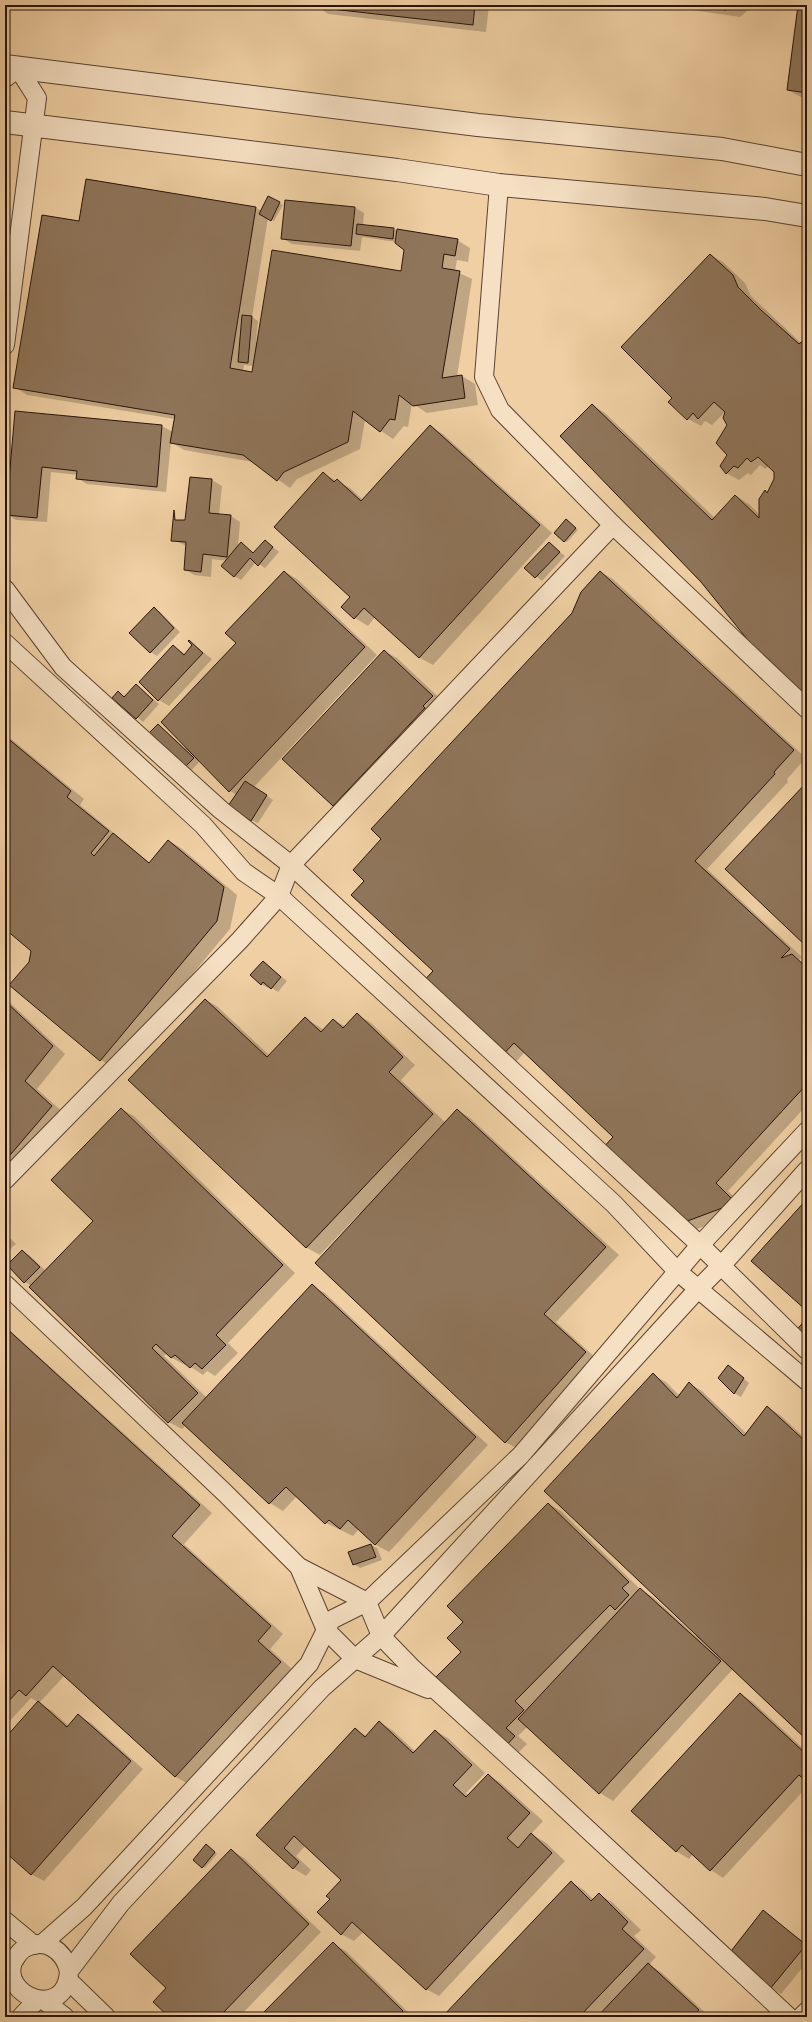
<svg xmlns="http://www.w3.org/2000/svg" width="812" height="2022" viewBox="0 0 812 2022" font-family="'IM FELL Double Pica',serif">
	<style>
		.shadow { fill: #0003; fill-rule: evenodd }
		.building { fill: #8f755a; stroke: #28140a }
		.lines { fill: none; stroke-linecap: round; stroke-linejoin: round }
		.minor-casing { stroke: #5a4330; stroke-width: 20 }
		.tertiary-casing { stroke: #5a4330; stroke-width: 24 }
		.minor { stroke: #f5e0c3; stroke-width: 18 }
		.tertiary { stroke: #f5e0c3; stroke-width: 22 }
	</style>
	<rect width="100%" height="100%" fill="#efcfa3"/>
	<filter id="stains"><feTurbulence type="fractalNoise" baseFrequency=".005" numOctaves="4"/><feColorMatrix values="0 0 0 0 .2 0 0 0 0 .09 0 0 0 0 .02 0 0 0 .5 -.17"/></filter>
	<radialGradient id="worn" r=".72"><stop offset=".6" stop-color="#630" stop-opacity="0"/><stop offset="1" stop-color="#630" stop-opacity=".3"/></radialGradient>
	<g class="shadow">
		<path d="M315 5H489L486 32 328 14Z"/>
		<path d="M658 5H749V9L740 17Z"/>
		<path d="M799 5H807V98L801 97 788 90Z"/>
		<path d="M268 197 283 205 274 221 268 218 252 317 258 321 256 342 402 272 405 250 396 242 362 237 360 251 292 244 282 238 354 207 364 213 363 225 457 240 470 248 468 262 457 260 455 271 472 279 457 377 462 376 475 384 478 405 427 413 412 403 408 427 404 426 393 439 365 420 360 449 297 479 290 488 253 462 184 450 171 442 166 492 87 484 77 478 78 475 51 472 47 522 16 520 7 514 16 413 162 426 173 432 175 419 27 395 15 387 80 222 256 208 262 211ZM244 365 254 366 253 373 243 372Z"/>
		<path d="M710 255 723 262 745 283 751 296 801 343 807 338V699L592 405 605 413 715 518 736 496 749 504 760 515 765 492 768 493 776 479 775 471 769 466 765 469 760 465 751 475 748 473 739 480 726 473 728 455 727 410 712 425 705 421 701 426 688 419 674 398Z"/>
		<path d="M430 426 443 434 552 533 433 665 420 658 375 617 368 626 355 618 343 607 352 597 324 474 350 488 363 500Z"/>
		<path d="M191 478 212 480 222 486 219 515 231 516 240 522 238 547 241 544 254 553 265 541 279 552 265 568 256 562 241 580 234 576 227 561 212 559 211 577 194 575 185 569 187 546 173 540 186 522Z"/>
		<path d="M567 520 578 530 567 542 564 541Z"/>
		<path d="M549 543 565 556 542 581 526 568Z"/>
		<path d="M285 572 297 579 377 655 254 787 273 800 258 823 251 820 237 795 230 791 200 761 191 771 184 767 159 725 185 748 187 747 237 643Z"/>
		<path d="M600 572 613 579 806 758 787 779 788 782 707 869 802 957 799 960 807 965V1105L728 1191 744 1206 735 1215 691 1231 614 1137 525 1052 509 1069 366 881 383 839 572 613Z"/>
		<path d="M154 608 160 612 180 632 157 656 150 652Z"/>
		<path d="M194 645 212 659 169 706 159 700 174 646 185 654Z"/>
		<path d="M384 651 397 658 446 704 347 813 334 806 284 759Z"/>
		<path d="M136 685 159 704 143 722 114 698 118 692 125 697Z"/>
		<path d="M5 734 84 799 80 805 150 863 169 841 181 848 237 895 230 929 114 1068 101 1060 30 963 32 951 5 928Z"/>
		<path d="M263 962 287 981 278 992 269 986 268 988 261 984Z"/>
		<path d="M5 998 65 1054 37 1089 65 1114 5 1181Z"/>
		<path d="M206 1000 218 1007 270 1056 305 1018 324 1030 334 1020 346 1027 357 1015 370 1022 415 1065 401 1080 446 1123 457 1110 470 1118 619 1255 556 1322 598 1360 518 1449 505 1442 360 1216 359 1214 320 1255 307 1248 130 1080Z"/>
		<path d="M121 1109 134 1116 295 1273 228 1343 238 1353 215 1376 207 1371 203 1375 186 1364 185 1365 172 1358 167 1353 164 1356 207 1398 312 1286 325 1293 488 1445 389 1552 376 1545 359 1529 353 1536 326 1523 297 1496 283 1511 270 1503 186 1425 182 1429 169 1422 32 1286 25 1282 22 1251 29 1255 46 1271 94 1221Z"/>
		<path d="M5 1233 16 1244 5 1254Z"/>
		<path d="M5 1326 212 1513 184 1544 283 1634 270 1649 293 1670 188 1784 176 1777 65 1675 39 1703 51 1710 69 1726 78 1716 91 1723 143 1769 44 1881 31 1874 5 1850V1740L38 1702 31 1698 5 1726Z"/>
		<path d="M728 1366 749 1383 741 1397 734 1393Z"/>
		<path d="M653 1375 666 1382 680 1396 690 1384 702 1391 747 1434 767 1407 780 1415 807 1440V1739L733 1669 613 1801 600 1793 527 1727 518 1736 527 1744 519 1752 506 1745 462 1652 464 1622 548 1504 561 1511 641 1590 653 1597 696 1636 698 1635Z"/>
		<path d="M371 1545 377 1548 382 1560 360 1568 354 1564Z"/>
		<path d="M740 1694 753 1702 807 1752V1787L723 1878 711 1870 693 1854 689 1859 676 1851Z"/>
		<path d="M379 1722 392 1730 416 1752 435 1731 448 1738 485 1773 466 1793 469 1796 488 1775 501 1783 543 1821 531 1834 545 1842 565 1861 439 1996 426 1989 364 1931 354 1941 341 1934 331 1899 343 1880 306 1845 296 1856 311 1870 306 1876 293 1868 257 1835 355 1730 367 1736Z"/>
		<path d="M209 1847 217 1854 205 1868 203 1867Z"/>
		<path d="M231 1850 244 1858 321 1932 239 2017H170L167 1988Z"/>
		<path d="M571 1882 584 1890 594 1900 599 1895 612 1902 641 1930 634 1936 656 1957 649 1965 661 1972 710 2017H448Z"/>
		<path d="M763 1912 807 1944V1962L781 1994 771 1989Z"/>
		<path d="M333 1944 346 1951 413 2017H260Z"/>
	</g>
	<g class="building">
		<path d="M314 5H475L473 25 314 7Z"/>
		<path d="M692 5H732L726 10Z"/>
		<path d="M798 5H807V93L787 90Z"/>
		<path d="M86 179 256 207 230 368 252 372 272 250 401 271 404 250 395 243 397 229 458 239 455 256 444 254 442 268 460 271 442 378 462 375 465 398 413 406 399 395 395 420 390 419 380 432 353 411 348 442 284 472 277 481 243 455 170 443 175 415 13 388 42 215 79 221Z"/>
		<path d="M268 196 280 202 271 221 259 214Z"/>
		<path d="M285 200 355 207 351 246 281 239Z"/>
		<path d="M357 224 394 228 393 239 356 234Z"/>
		<path d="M710 254 733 275 738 287 761 310 799 344 807 337V701L768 665 701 582 560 436 592 404 712 520 735 495 759 518V499L765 490 767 493 774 479V472L758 457 751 462 747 458 738 468 734 466 726 474 720 466 727 455 716 443 727 425 723 418 725 412 714 402 698 419 693 413 687 420 668 402 672 398 621 347Z"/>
		<path d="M242 315 252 316 248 363 238 362Z"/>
		<path d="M15 411 162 425 157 487 76 479 77 471 42 467 37 518 6 515Z"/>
		<path d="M430 425 540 525 419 658 364 608 354 619 341 607 350 597 274 527 323 472 334 482 337 479 361 501Z"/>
		<path d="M190 477 212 479 209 513 231 515 227 557 203 554 201 572 184 570 186 542 171 541 174 510 175 520H185Z"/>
		<path d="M566 519 576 528 564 542 554 533Z"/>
		<path d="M265 540 273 547 258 566 250 558 234 577 221 566 241 542 253 553Z"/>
		<path d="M549 542 560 552 535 578 524 568Z"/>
		<path d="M284 571 365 647 229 792 161 722 236 643 225 633Z"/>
		<path d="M600 571 794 750 774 772 775 774 695 861 790 949 781 958 792 954 807 968V1084L716 1183 731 1198 722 1208 677 1225 599 1152 613 1137 514 1043 496 1062 416 989 433 971 351 895 364 881 353 870 381 839 371 829 572 613 581 592Z"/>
		<path d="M154 607 174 628 150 653 129 633Z"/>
		<path d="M189 640 203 653 158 701 139 682 173 645 184 655 192 645 188 641Z"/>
		<path d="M384 650 433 696 423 706 425 708 333 806 282 759Z"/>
		<path d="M136 684 153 700 136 719 112 698 118 691 124 697Z"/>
		<path d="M158 724 194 758 184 768 148 734Z"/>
		<path d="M5 736 71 791 67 797 109 831 91 853 94 856 113 833 149 863 168 840 224 887 217 921 100 1061 9 985 29 962 31 951 5 929Z"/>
		<path d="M245 781 267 795 251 821 228 806Z"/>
		<path d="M807 782V947L725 869Z"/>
		<path d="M263 961 281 977 271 989 263 982 261 985 250 975Z"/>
		<path d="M205 999 267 1057 305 1017 321 1032 333 1019 343 1028 357 1013 403 1057 389 1072 433 1114 306 1248 128 1080Z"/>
		<path d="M5 1001 53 1046 25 1081 52 1106 5 1161Z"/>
		<path d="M121 1108 283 1265 216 1335 226 1345 202 1369 195 1363 190 1368 175 1355 171 1358 156 1344 152 1348 198 1393 168 1423 29 1287 93 1221 51 1180Z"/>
		<path d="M457 1109 606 1247 544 1314 586 1352 505 1443 315 1263Z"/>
		<path d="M807 1199V1311L751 1261Z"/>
		<path d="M5 1235 10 1240 5 1245Z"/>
		<path d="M22 1250 40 1267 24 1283 7 1265Z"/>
		<path d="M312 1284 476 1437 375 1545 348 1520 340 1529 329 1520 325 1524 286 1487 269 1504 182 1423Z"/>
		<path d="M807 1318V1348L792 1335Z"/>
		<path d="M5 1327 200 1505 172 1536 271 1626 258 1641 281 1662 175 1777 53 1666 26 1696 19 1690 5 1705Z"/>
		<path d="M728 1365 744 1378 734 1394 718 1378Z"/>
		<path d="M653 1373 677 1398 689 1382 744 1436 767 1406 807 1443V1740L544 1491Z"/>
		<path d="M548 1503 629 1582 622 1588 629 1595 615 1610 610 1605 515 1701 524 1710 506 1728 515 1736 506 1746 436 1677 461 1652 447 1638 463 1622 447 1606Z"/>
		<path d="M371 1544 376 1557 353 1565 348 1552Z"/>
		<path d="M640 1588 721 1661 599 1794 518 1719Z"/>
		<path d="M740 1693 807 1755V1782L799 1775 710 1871 682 1845 676 1852 631 1811Z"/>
		<path d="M38 1701 67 1727 78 1714 131 1761 31 1875 5 1852V1738Z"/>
		<path d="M379 1721 413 1753 435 1730 472 1765 453 1785 466 1797 488 1774 530 1813 507 1838 518 1848 531 1833 552 1853 426 1990 352 1922 341 1935 317 1912 330 1899 326 1896 341 1880 294 1836 284 1848 299 1862 293 1869 256 1835 355 1728 365 1737Z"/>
		<path d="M206 1844 215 1852 202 1868 193 1860Z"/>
		<path d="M231 1849 309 1924 219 2017H169L153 2002 166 1988 130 1954Z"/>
		<path d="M571 1881 591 1901 599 1893 628 1922 622 1929 644 1949 579 2017H446L444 2015Z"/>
		<path d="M763 1910 806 1945 770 1989 728 1955Z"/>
		<path d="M333 1942 403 2011 396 2017H259Z"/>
		<path d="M648 1963 699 2010 693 2017H597Z"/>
	</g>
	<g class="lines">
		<defs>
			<g id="minor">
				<path d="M5 78 18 68 37 98 5 345"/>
				<path d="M499 185 484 377 500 410 613 525 807 709"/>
				<path d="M5 589 63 667 221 810 291 865 700 1245 807 1350"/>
				<path d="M5 643 203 825 244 872 279 896 614 1204 677 1271 807 1381"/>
				<path d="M5 1180 240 940 279 896 291 865 613 525"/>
				<path d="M5 1284 225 1493 299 1567 367 1602 381 1636 413 1669 539 1784 789 2017"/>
				<path d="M299 1567 326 1630 355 1659 428 1689"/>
				<path d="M5 1921 34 1945"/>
				<path d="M42 1944 84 1907 309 1664 331 1620 367 1602 521 1455 700 1245 807 1131"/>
				<path d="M69 1971C64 1951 46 1937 25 1948 19 1951 17 1956 13 1962 0 1996 66 2022 69 1971L121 1903 322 1688 381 1636 698 1289 721 1266 807 1170"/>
				<path d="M68 1980 106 2017"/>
				<path d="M46 2002 65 2017"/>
				<path d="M21 2017 35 2002"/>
				<path d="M801 2017 807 2011"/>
			</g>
			<g id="tertiary">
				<path d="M5 66 478 125 722 149 807 165"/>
				<path d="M5 122 397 170 499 185 765 209 807 216"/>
			</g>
		</defs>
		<use href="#minor" class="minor-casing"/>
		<use href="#tertiary" class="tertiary-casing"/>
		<use href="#minor" class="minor"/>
		<use href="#tertiary" class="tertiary"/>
	</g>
	<rect width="812" height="2022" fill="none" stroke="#efcfa3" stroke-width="20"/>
	<rect x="6" y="6" width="800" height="2010" fill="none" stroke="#28140a" stroke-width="2"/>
	<rect x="10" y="10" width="792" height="2002" fill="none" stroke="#28140a"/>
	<rect width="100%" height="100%" filter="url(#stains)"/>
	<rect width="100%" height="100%" fill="url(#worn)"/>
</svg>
